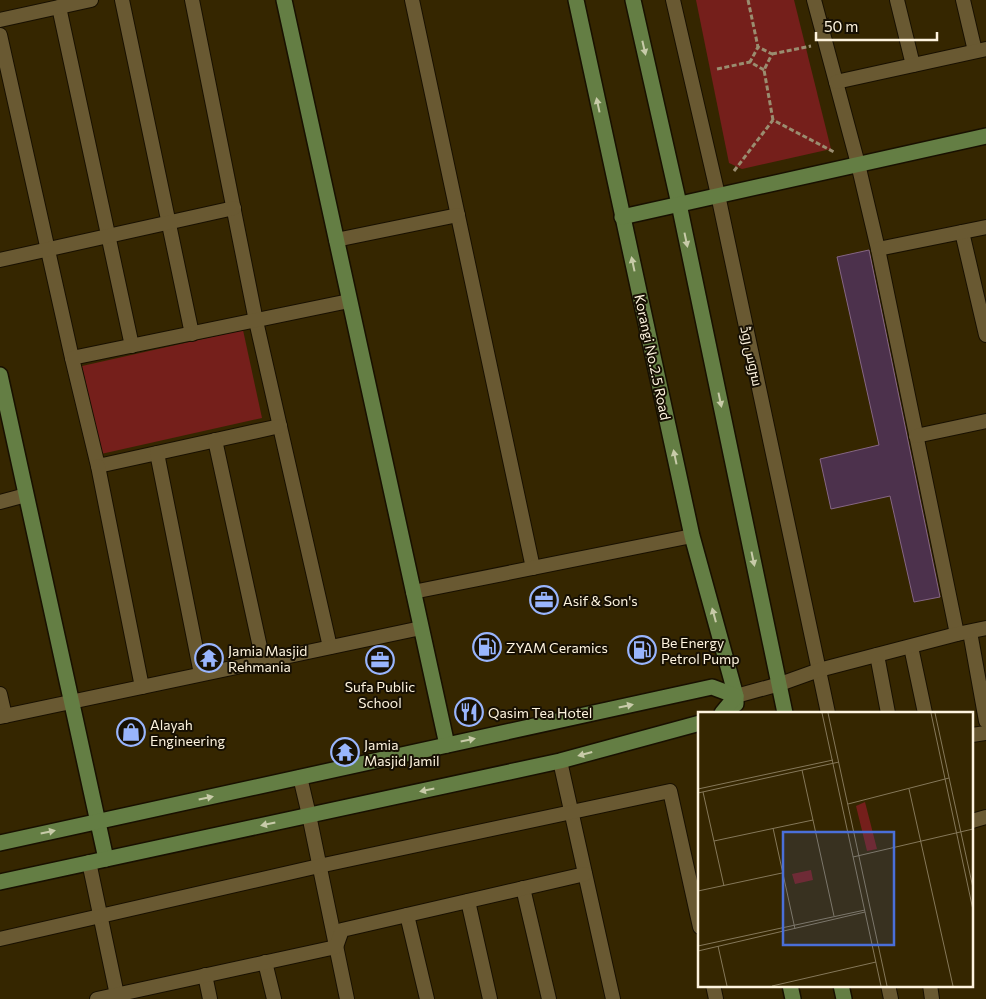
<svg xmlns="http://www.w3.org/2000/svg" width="986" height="999" viewBox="0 0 986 999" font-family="Commissioner,Cairo,sans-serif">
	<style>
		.green { fill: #751f1b }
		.building { fill: #4c314c; stroke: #856684 }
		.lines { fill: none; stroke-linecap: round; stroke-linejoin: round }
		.street-casing { stroke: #181000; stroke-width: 16 }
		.secondary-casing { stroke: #181000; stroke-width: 18 }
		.path { stroke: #9a8d70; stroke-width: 3; stroke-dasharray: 5 2.5; stroke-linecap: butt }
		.street { stroke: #695932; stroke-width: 14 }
		.secondary { stroke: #647e44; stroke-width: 15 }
		.oneway { fill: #c8cba9 }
		.labels { text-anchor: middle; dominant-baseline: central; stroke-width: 4; stroke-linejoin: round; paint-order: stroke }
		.street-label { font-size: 14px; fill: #fef4df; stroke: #171003 }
		.poi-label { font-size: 14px; fill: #fef4df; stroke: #171003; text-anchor: start }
		.inset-road { fill: none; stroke: #857859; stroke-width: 1 }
		.view { fill: #4a6fd9; fill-opacity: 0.15; stroke: #4a6fd9; stroke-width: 2.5 }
		.inset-edge { fill: none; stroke: #fef4df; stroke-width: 2.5 }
	</style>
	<rect width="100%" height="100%" fill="#352600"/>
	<g class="green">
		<path d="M696 0H794L831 149 742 169 729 163Z"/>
		<path d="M243 330 262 418 101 454 82 366Z"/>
	</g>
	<path class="building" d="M869 250 940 597 914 602 890 496 831 509 820 459 879 445 837 257Z"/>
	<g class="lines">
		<defs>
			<g id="street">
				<path d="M122 0 192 334"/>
				<path d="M192 0 256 321 330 647"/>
				<path d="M412 0 533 568"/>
				<path d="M673 0 718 195 828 713"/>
				<path d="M814 0 858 164 878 249 957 634"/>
				<path d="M897 0 913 65"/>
				<path d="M963 0 975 51"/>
				<path d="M59 7 132 346"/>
				<path d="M0 20 91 0"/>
				<path d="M0 35 72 358"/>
				<path d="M836 82 986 49"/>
				<path d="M962 232 986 335"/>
				<path d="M336 240 458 215"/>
				<path d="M878 249 986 227"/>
				<path d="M0 260 234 208"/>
				<path d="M280 426 98 466 72 358 349 301"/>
				<path d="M916 436 986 421"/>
				<path d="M215 440 263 661"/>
				<path d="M157 453 201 674"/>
				<path d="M98 466 142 687"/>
				<path d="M0 502 26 495"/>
				<path d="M413 592 692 536"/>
				<path d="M970 632 986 721"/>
				<path d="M911 647 925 713"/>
				<path d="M877 655 888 713"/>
				<path d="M0 694 5 716"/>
				<path d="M736 696 780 684 819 670 957 634 986 628"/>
				<path d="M0 717 421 628"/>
				<path d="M972 735 986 733"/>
				<path d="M560 761 613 999"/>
				<path d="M300 777 309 815 347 999"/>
				<path d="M972 821 986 817"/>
				<path d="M89 862 117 995"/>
				<path d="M523 888 549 999"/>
				<path d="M468 901 490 999"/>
				<path d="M407 915 427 999"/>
				<path d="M0 939 319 866 670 791 700 927"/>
				<path d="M265 962 274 999"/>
				<path d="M205 975 210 999"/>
				<path d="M713 985 716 999"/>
				<path d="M888 985 891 999"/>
				<path d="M930 985 932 999"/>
				<path d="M97 999 336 947 342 930 585 874"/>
			</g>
			<g id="secondary">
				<path d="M284 0 447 745"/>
				<path d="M576 0 692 536 736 696V704"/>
				<path d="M633 0 679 204 785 713"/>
				<path d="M622 217 986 136"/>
				<path d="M0 375 106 859"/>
				<path d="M0 843 712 687 736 696 722 713"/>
				<path d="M0 882 560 761 700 723"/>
				<path d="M790 985 793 999"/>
				<path d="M841 985 844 999"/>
			</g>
		</defs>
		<use href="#street" class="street-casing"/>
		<use href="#secondary" class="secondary-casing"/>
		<g class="path">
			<path d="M748 0 758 47"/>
			<path d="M772 54 811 46"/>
			<path d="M717 69 750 62"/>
			<path d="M764 70 750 62 758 47 772 54 764 70 773 120"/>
			<path d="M734 171 773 120 834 152"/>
		</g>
		<use href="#street" class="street"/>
		<use href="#secondary" class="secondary"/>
	</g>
	<defs><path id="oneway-solid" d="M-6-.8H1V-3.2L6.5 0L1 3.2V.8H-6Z" transform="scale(1.25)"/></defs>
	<g class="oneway">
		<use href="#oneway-solid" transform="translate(644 48) rotate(77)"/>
		<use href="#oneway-solid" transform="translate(598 105) rotate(-102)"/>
		<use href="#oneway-solid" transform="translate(686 240) rotate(78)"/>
		<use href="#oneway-solid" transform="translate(633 264) rotate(-102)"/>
		<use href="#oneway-solid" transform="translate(720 400) rotate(78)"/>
		<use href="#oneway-solid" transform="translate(675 457) rotate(-102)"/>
		<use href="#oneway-solid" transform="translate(753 559) rotate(78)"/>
		<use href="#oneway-solid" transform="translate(714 615) rotate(-105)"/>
		<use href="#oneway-solid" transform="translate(626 706) rotate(-12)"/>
		<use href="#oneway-solid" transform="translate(468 740) rotate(-12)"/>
		<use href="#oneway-solid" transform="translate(585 754) rotate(165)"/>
		<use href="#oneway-solid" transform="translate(427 790) rotate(168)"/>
		<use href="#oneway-solid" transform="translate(206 798) rotate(-12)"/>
		<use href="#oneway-solid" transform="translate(268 824) rotate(168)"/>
		<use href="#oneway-solid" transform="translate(48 832) rotate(-12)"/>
	</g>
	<defs>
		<symbol id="office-ring" viewBox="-11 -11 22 22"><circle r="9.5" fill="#171003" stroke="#99b5fd" stroke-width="1.5"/><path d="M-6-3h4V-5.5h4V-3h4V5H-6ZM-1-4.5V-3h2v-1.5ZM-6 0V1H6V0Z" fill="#99b5fd"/></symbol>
		<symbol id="fuel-ring" viewBox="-11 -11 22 22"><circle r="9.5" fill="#171003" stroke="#99b5fd" stroke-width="1.5"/><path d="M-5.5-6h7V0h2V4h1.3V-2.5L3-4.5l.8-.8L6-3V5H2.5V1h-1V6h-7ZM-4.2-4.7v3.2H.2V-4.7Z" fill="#99b5fd"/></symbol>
		<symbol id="temple-ring" viewBox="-11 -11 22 22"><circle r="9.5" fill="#171003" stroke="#99b5fd" stroke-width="1.5"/><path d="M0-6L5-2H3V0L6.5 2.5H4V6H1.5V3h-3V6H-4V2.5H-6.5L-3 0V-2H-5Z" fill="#99b5fd"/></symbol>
		<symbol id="restaurant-ring" viewBox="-11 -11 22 22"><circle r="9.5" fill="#171003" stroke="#99b5fd" stroke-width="1.5"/><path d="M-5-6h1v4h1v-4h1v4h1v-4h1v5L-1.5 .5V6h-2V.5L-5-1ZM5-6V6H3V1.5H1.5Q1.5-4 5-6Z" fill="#99b5fd"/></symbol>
		<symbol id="shop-ring" viewBox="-11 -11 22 22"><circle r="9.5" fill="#171003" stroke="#99b5fd" stroke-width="1.5"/><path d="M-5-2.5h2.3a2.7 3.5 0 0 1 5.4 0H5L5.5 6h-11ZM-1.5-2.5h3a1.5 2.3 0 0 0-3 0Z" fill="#99b5fd"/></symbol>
	</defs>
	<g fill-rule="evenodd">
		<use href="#office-ring" x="528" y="584" width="32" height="32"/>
		<use href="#fuel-ring" x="471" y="631" width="32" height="32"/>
		<use href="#fuel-ring" x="626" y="634" width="32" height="32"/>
		<use href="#temple-ring" x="193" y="642" width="32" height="32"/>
		<use href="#office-ring" x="364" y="644" width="32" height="32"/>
		<use href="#restaurant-ring" x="453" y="696" width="32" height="32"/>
		<use href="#shop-ring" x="115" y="716" width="32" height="32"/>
		<use href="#temple-ring" x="329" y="736" width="32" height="32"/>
	</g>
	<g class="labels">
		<g class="street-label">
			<text transform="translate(752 356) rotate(78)">سروس روڈ</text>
			<text transform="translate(653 357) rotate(78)">Korangi No.2.5 Road</text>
		</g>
		<g class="poi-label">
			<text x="563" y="600">Asif &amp; Son's</text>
			<text x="661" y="642">Be Energy<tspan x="661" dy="16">Petrol Pump</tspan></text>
			<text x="506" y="647">ZYAM Ceramics</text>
			<text x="228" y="650">Jamia Masjid<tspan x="228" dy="16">Rehmania</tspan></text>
			<text x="380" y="686" text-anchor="middle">Sufa Public<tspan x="380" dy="16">School</tspan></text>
			<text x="488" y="712">Qasim Tea Hotel</text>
			<text x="150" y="724">Alayah<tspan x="150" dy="16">Engineering</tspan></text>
			<text x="364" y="744">Jamia<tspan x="364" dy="16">Masjid Jamil</tspan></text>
		</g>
	</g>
	<g transform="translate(698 712)">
		<rect width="275" height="275" fill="#352600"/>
		<path d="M167 90 179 137 169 139 158 94ZM113 158 115 168 97 172 94 162Z" fill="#751f1b"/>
		<path class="inset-road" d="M124 1 183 274M130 1 189 274M233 1 275 198M237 1 275 176M104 58 136 204M0 77 135 48M211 77 255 274M5 80 26 174M0 81 141 50M150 92 251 66M75 116 97 217M16 129 115 108M155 145 275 117M0 179 84 161M0 234 167 198M20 234 29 274M0 239 167 200M74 274 178 250"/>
		<path class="view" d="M85 120H196V233H85Z"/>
		<rect width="275" height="275" class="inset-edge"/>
	</g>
	<path d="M816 32v8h121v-8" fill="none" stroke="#fef4df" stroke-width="2.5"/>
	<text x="824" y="32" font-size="15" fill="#fef4df" stroke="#171003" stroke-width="4" paint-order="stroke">50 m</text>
</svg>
